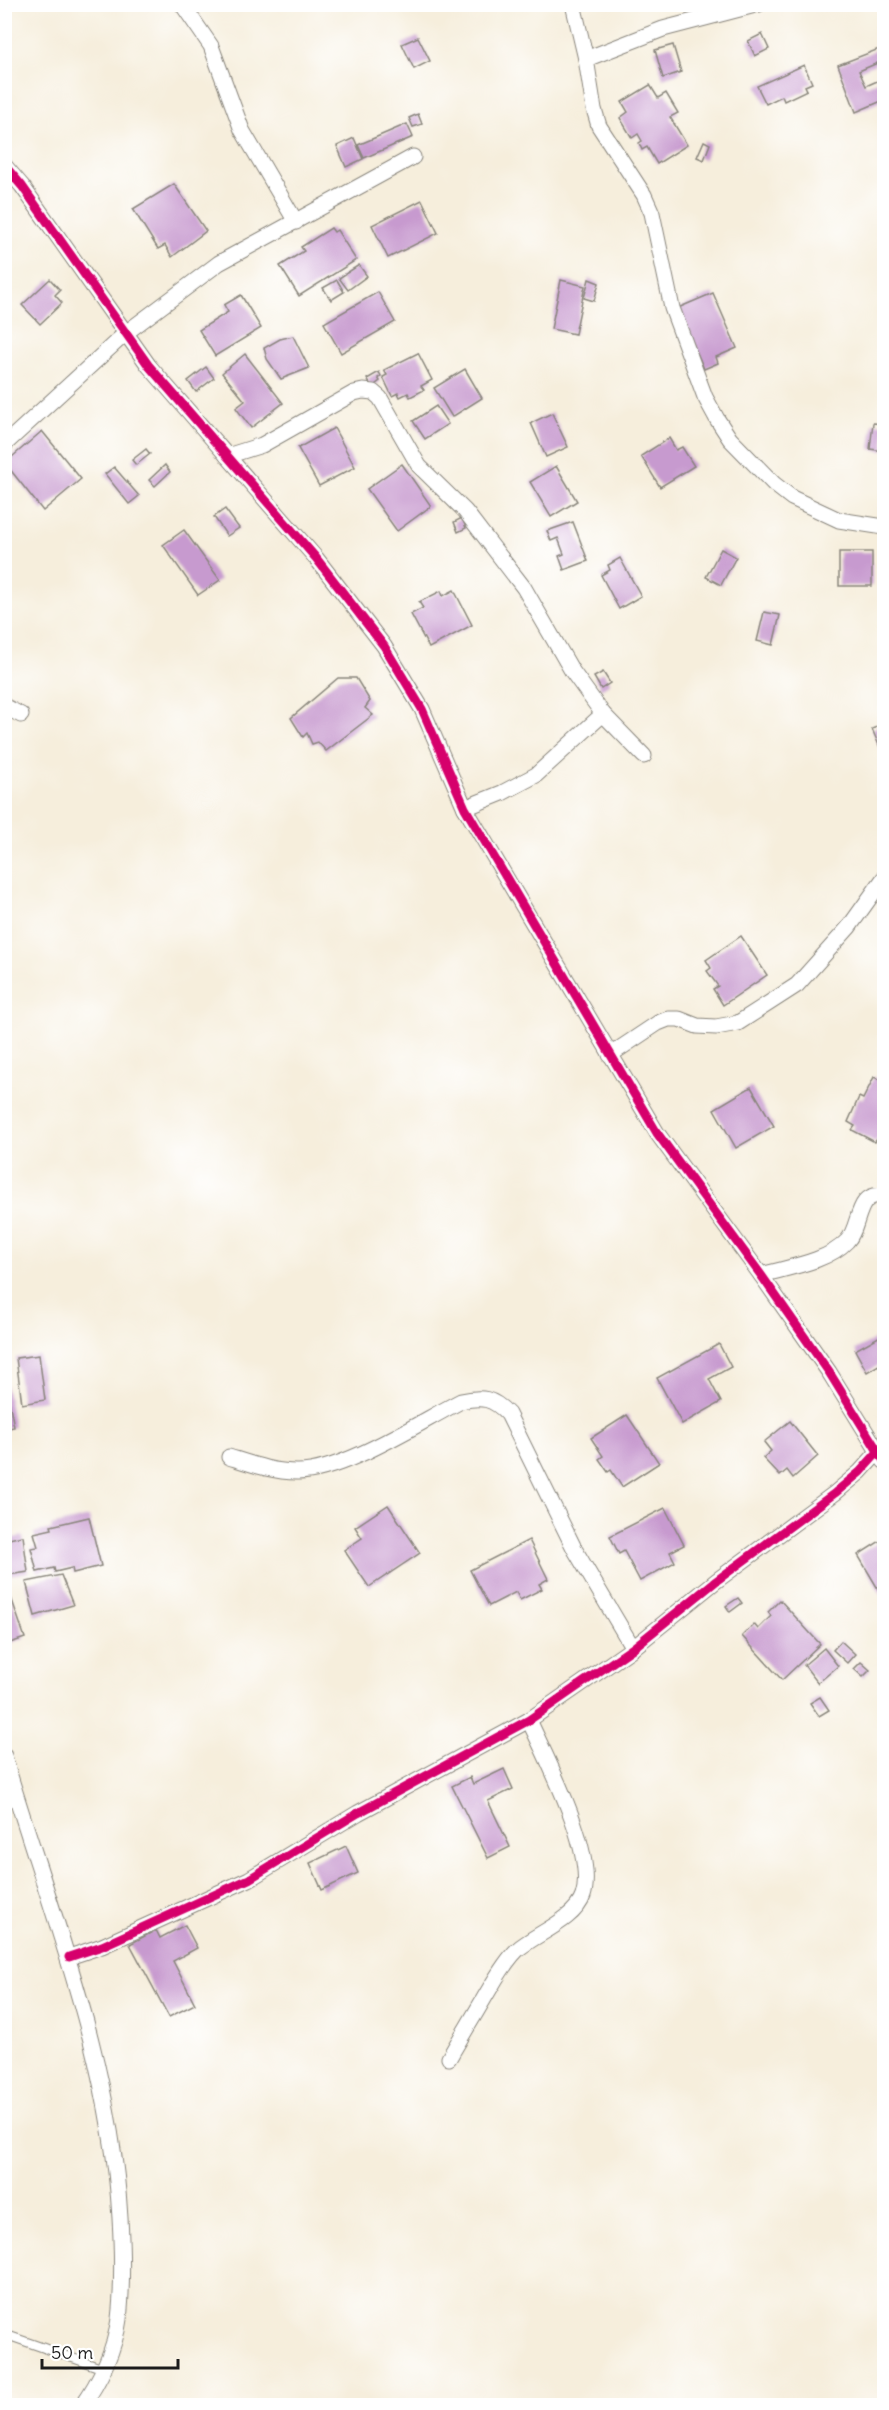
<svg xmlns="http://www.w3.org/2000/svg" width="889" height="2410" viewBox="0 0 889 2410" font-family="Delius,sans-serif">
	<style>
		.building { fill: #c79acf }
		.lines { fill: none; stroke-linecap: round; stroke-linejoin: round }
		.service-casing { stroke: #89857c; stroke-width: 10 }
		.minor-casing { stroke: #89857c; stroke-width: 17 }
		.service { stroke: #fff; stroke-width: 8 }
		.minor { stroke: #fff; stroke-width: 15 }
		.cycleway-casing { stroke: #fff; stroke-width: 13 }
		.cycleway { stroke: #d6006c; stroke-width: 9 }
	</style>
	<rect width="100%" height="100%" fill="#fff"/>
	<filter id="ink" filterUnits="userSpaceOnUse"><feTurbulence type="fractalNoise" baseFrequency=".0167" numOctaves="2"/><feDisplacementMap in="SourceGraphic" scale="12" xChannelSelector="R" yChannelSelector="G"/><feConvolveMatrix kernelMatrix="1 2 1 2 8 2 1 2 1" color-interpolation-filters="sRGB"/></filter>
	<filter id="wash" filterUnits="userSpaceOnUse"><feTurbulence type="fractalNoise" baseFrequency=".008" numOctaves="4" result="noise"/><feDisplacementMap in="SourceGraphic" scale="24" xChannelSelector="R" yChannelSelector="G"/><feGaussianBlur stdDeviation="1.35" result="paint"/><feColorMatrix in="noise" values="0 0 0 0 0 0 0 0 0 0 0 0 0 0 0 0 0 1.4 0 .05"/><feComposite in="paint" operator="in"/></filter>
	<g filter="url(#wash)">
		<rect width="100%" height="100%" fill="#f6eedc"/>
		<g id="blocks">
			<g class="building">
				<path d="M762 34 769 49 755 56 748 41Z"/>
				<path d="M418 37 430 61 414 69 402 44Z"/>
				<path d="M673 45 681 72 663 78 655 50Z"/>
				<path d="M884 47V67L882 61 859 71 866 86 884 78V100L856 112 838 65Z"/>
				<path d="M804 65 812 83 805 86 807 90 784 101 782 96 766 104 757 86Z"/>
				<path d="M650 85 658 98 666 93 678 113 670 117 687 145 657 164 647 147 642 150 639 143 642 141 638 134 632 138 620 118 628 112 622 102Z"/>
				<path d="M418 114 422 124 413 127 409 118Z"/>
				<path d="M407 124 413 137 364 158 358 145Z"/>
				<path d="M354 138 363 159 346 167 337 146Z"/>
				<path d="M704 141 710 144 704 160 697 157Z"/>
				<path d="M174 184 206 231 172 257 165 245 158 249 133 209Z"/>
				<path d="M422 200 438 233 388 258 372 225Z"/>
				<path d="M331 228 334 232 337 230 356 260 299 296 280 266 304 251 301 247Z"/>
				<path d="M359 265 367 276 348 290 339 278Z"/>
				<path d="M50 279 60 290 55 295 62 303 40 324 22 305Z"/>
				<path d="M589 279 599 283 594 301 584 298Z"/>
				<path d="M337 280 344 292 331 300 323 288Z"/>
				<path d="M561 280 585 286 575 334 551 329Z"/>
				<path d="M378 292 395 322 341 353 324 323Z"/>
				<path d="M713 293 737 348 716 357 718 363 704 369 678 308Z"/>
				<path d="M241 295 261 328 215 356 199 330 228 312 224 305Z"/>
				<path d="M293 336 309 368 281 379 267 359 264 348 280 339Z"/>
				<path d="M418 353 432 380 421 386 424 390 410 397 408 393 400 397 398 393 392 396 383 377 387 375 384 370Z"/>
				<path d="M245 354 283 403 251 428 236 408 245 401 222 373Z"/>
				<path d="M206 367 214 378 196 392 188 381Z"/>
				<path d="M465 369 482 398 452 417 434 388Z"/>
				<path d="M379 372 381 376 378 378 380 381 372 387 367 379Z"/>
				<path d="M436 406 448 424 425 439 413 421Z"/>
				<path d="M552 413 568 447 546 457 531 423Z"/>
				<path d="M873 423 884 424V451L870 449Z"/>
				<path d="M334 428 355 467 319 486 298 448Z"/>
				<path d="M42 431 81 479 43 511 5 463Z"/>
				<path d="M669 438 676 450 682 447 694 466 660 487 641 456Z"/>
				<path d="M146 449 150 454 136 465 132 460Z"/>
				<path d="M402 464 431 506 397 531 367 489Z"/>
				<path d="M165 465 170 472 155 486 149 480Z"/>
				<path d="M556 466 577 501 551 517 530 482Z"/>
				<path d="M114 467 139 496 129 504 105 474Z"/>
				<path d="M225 509 239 528 227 536 214 517Z"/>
				<path d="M462 518 466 528 458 532 454 522Z"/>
				<path d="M573 522 588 561 564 570 559 556 564 554 558 538 551 541 547 531Z"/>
				<path d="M184 530 220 580 198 595 163 545Z"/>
				<path d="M721 549 736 557 721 585 706 577Z"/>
				<rect x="839" y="552" width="33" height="34"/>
				<path d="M620 558 641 596 619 609 601 575 610 570 608 565Z"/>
				<path d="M454 590 472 625 429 648 411 614 423 608 419 602 441 591 443 596Z"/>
				<path d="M764 612 780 615 773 645 757 641Z"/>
				<path d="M603 672 610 683 601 689 594 677Z"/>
				<path d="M338 678H356L370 701 365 708 373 715 326 751 318 742 312 744 307 733 303 737 291 718Z"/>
				<path d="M884 724V757L872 729Z"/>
				<path d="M741 936 767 975 723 1005 713 989 718 986 707 971 711 968 706 960Z"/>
				<path d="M874 1077 884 1082V1141L878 1138 875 1142 852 1130 855 1126 848 1122 859 1097 863 1099Z"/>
				<path d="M751 1087 774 1126 736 1148 714 1109Z"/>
				<path d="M884 1334V1362L867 1372 855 1350Z"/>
				<path d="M719 1344 731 1367 709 1379 721 1402 682 1424 657 1378Z"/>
				<path d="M39 1355 45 1400 22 1404 16 1358Z"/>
				<path d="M6 1385 14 1427 4 1429V1386Z"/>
				<path d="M627 1415 659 1463 622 1487 611 1470 608 1472 599 1459 603 1456 591 1438Z"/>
				<path d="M790 1421 818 1456 793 1478 787 1470 780 1476 763 1458 771 1451 764 1442Z"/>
				<path d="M388 1505 420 1553 369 1587 344 1550 362 1538 355 1527Z"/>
				<path d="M665 1508 684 1545 670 1552 675 1562 640 1581 624 1551 619 1554 610 1536Z"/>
				<path d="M89 1517 101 1566 73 1573 72 1568 55 1572 54 1568 37 1572 31 1548 38 1547 34 1533 52 1529 51 1526Z"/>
				<path d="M23 1536 28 1572 9 1575 4 1540Z"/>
				<path d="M529 1540 548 1579 539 1584 542 1589 520 1600 516 1592 489 1606 470 1570Z"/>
				<path d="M880 1541 884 1549V1599L858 1555Z"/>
				<path d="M61 1575 73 1605 35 1616 26 1582Z"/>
				<path d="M4 1577 25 1638 4 1645Z"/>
				<path d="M738 1598 742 1603 730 1612 726 1606Z"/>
				<path d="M780 1600 820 1644 782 1680 742 1636 754 1624 758 1629 771 1616 768 1612Z"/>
				<path d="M841 1641 855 1654 847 1663 833 1650Z"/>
				<path d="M824 1648 838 1666 818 1683 804 1665Z"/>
				<path d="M861 1662 870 1670 863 1677 854 1669Z"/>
				<path d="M820 1697 829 1710 819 1716 810 1703Z"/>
				<path d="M504 1769 513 1789 488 1801 510 1847 488 1858 452 1786 470 1777 473 1784Z"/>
				<path d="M346 1846 358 1873 322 1890 310 1863Z"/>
				<path d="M185 1925 197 1948 173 1961 195 2004 169 2017 130 1944 156 1930 160 1938Z"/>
			</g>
		</g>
	</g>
	<g filter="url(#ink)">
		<use href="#blocks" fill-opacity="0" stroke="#89857c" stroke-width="1.5"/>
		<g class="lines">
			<defs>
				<path id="service" d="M4 2334 104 2369"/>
				<g id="minor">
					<path d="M182 4 211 46 242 130 296 222"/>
					<path d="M573 4 586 59 594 109 599 126 644 195 652 213 672 308 705 397 717 419 730 439 774 484 792 498 839 520 884 527"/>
					<path d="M586 59 663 29 759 4"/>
					<path d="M4 165 22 186 149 366 316 558 384 646 422 709 465 808 657 1133 761 1275 829 1372 884 1461"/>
					<path d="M4 445 127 332 219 263 413 157"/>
					<path d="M227 456 262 445 354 393 363 391 373 392 380 398 419 466 465 511 524 588 572 671 603 714 644 756"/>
					<path d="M4 706 21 715"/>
					<path d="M465 808 502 793 536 775 603 714"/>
					<path d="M610 1055 658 1023 668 1019H679L697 1026 716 1027 738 1023 797 985 849 927 884 878"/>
					<path d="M761 1275C789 1267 827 1262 847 1241 861 1227 855 1191 884 1196"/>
					<path d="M229 1457C251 1464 273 1472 297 1472 341 1473 420 1422 461 1401 482 1396 493 1398 508 1414L575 1550 633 1648"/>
					<path d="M4 1756C49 1908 111 2058 120 2218 122 2252 123 2285 119 2319 115 2349 100 2381 82 2406"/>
					<path d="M69 1957 102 1946 249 1879 358 1813 529 1720 633 1648 716 1581 835 1493 860 1472 878 1452"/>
					<path d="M449 2058C461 2037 474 2016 486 1995 495 1980 504 1963 517 1950 535 1934 575 1920 583 1896 597 1854 547 1760 529 1720"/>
				</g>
			</defs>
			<use href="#service" class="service-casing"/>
			<use href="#minor" class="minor-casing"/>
			<use href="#service" class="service"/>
			<use href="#minor" class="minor"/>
			<defs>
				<g id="cycleway">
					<path d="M4 165 22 186 149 366 316 558 384 646 422 709 465 808 657 1133 761 1275 829 1372 884 1461"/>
					<path d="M69 1957 102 1946 249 1879 358 1813 529 1720 633 1648 716 1581 835 1493 860 1472 878 1452"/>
				</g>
			</defs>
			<use href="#cycleway" class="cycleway-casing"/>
			<use href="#cycleway" class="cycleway"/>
		</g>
	</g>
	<rect width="889" height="2410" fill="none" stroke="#fff" stroke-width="24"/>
	<path d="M42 2359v9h136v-9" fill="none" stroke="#1c1c1c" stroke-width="3"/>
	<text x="51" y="2359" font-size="18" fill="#1c1c1c" stroke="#ffffff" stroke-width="4.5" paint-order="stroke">50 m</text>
</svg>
